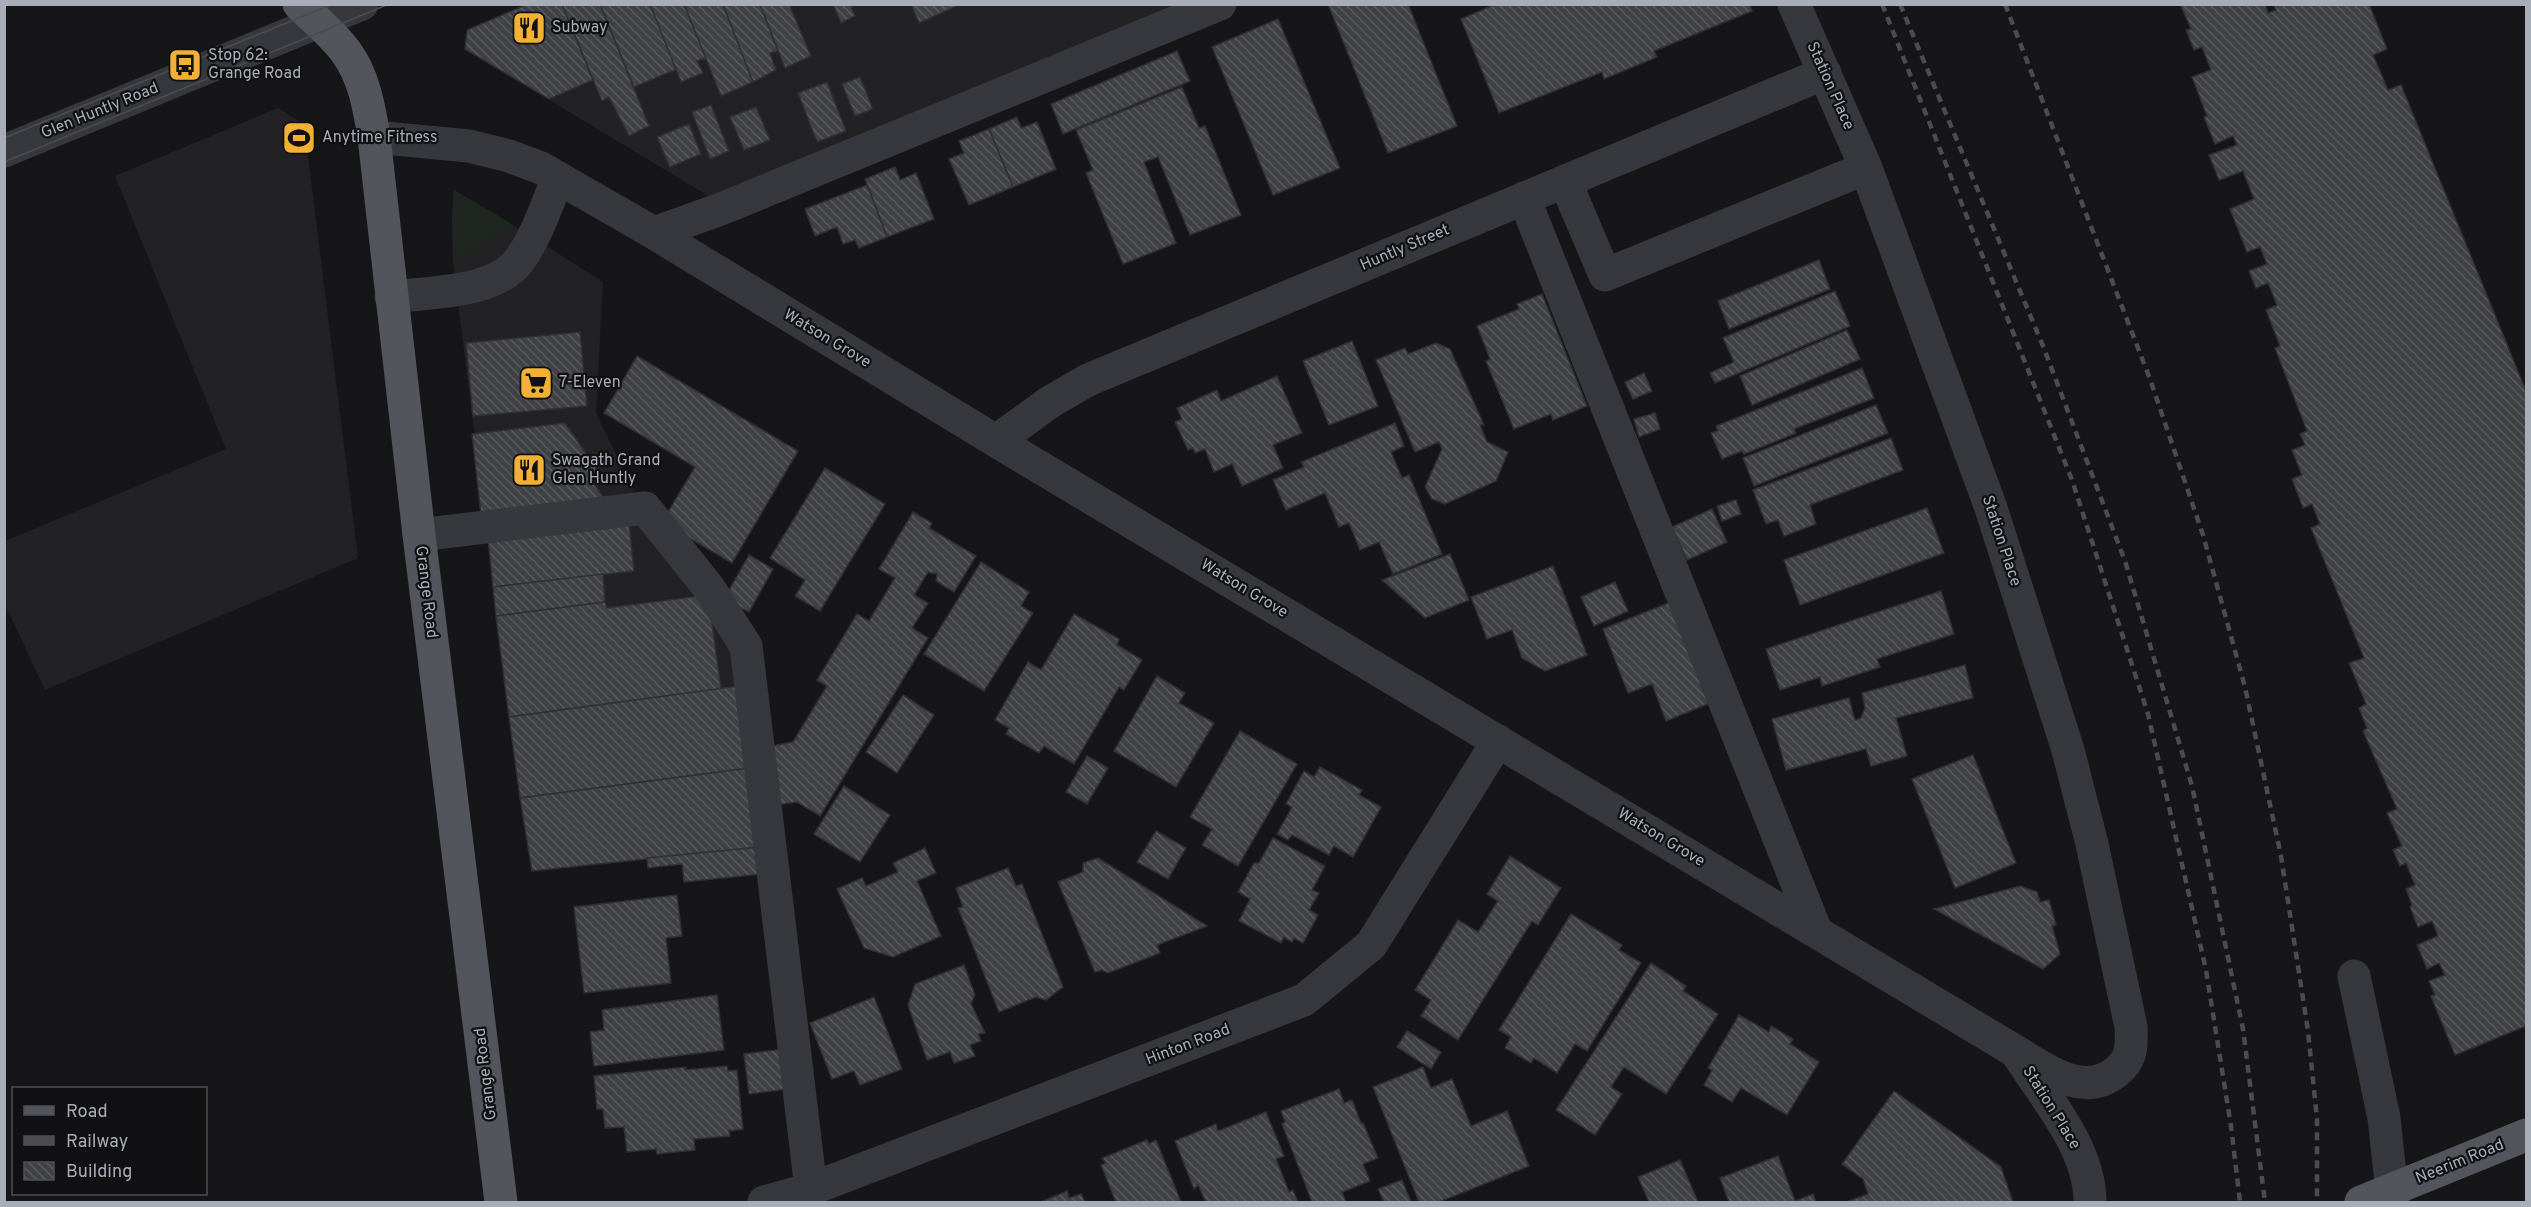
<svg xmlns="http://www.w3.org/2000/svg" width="2531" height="1207" viewBox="0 0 2531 1207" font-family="Overpass,sans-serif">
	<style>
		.built { fill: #222225 }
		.grass { fill: #1e261f }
		.building { fill: url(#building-back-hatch); stroke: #303034; stroke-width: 1.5 }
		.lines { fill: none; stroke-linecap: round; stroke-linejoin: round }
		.minor { stroke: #37383d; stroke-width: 33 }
		.major { stroke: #53555c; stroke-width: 33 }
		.tram { stroke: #4a4c52; stroke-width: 1.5 }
		.rail { stroke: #4a4c52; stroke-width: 4.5; stroke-dasharray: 8 6; stroke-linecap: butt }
		.labels { text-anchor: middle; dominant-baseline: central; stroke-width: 4.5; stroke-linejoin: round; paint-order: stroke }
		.poi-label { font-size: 16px; fill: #a8adb8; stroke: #111113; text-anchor: start }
		.street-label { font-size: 16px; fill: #a8adb8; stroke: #111113 }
	</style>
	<defs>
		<pattern id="building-back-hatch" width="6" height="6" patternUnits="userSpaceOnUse" patternTransform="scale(1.5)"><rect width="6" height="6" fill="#404145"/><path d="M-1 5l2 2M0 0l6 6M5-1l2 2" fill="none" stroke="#595a5e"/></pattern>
	</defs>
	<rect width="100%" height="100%" fill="#161618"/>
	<g class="built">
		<path d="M528 5H1188L715 200 465 49 467 30Z"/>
		<path d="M278 108 304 124 358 558 45 690 5 604V541L226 449 115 176Z"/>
		<path d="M454 190 510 223 603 282 596 413 638 500 746 646 750 768 520 798 453 262 452 217Z"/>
	</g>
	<path class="grass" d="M454 190 510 223 486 244 453 262 452 217Z"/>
	<g class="building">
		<path d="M528 4H562L593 80 549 99 465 49 467 30Z"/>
		<path d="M562 4H600L649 126 629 136 609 97 602 101Z"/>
		<path d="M600 4H650L677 69 634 87Z"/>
		<path d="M650 4H684L706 58 697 61 703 73 681 82Z"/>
		<path d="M684 4H723L753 82 721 96Z"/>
		<path d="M723 4H760L778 51 770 53 776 70 753 82Z"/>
		<path d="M760 4H789L811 56 785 68Z"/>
		<path d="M833 4H857L851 7 855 16 841 23Z"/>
		<path d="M911 4H961L919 23Z"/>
		<path d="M1328 4H1408L1457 126 1388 153Z"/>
		<path d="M1496 4H1750L1752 11 1654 51 1657 57 1604 79 1602 72 1499 113 1461 19Z"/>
		<path d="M2180 4H2265L2268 13 2276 10 2273 4H2369L2387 49 2373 55 2388 90 2401 85 2526 391V1026L2455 1055 2431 996 2435 995 2429 981 2445 975 2439 963 2427 969 2417 945 2438 936 2432 921 2418 927 2410 907 2412 905 2406 889 2415 885 2406 863 2400 866 2393 850 2402 846 2387 813 2397 809 2363 731 2367 728 2359 708 2366 704 2349 663 2364 658 2311 528 2320 524 2312 504 2303 508 2292 479 2302 475 2292 450 2305 445 2300 434 2307 431 2275 348 2280 346 2266 310 2277 305 2268 283 2256 288 2249 271 2267 264 2260 247 2247 252 2230 209 2254 199 2243 171 2219 180 2209 155 2237 145 2233 136 2215 144 2204 117 2207 116 2192 77 2211 70 2202 47 2194 50 2186 30 2191 29Z"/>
		<path d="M1278 19 1340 168 1273 195 1212 47Z"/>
		<path d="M1177 51 1190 81 1063 134 1051 104Z"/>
		<path d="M860 77 873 109 855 116 842 84Z"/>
		<path d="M827 82 846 131 817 142 798 93Z"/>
		<path d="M1182 87 1199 128 1205 126 1241 215 1190 235 1158 157 1144 162 1176 243 1123 264 1086 173 1093 170 1076 130Z"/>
		<path d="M711 105 729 151 710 159 692 112Z"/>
		<path d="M756 107 770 140 744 150 730 117Z"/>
		<path d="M1017 117 1021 128 1037 122 1056 169 1013 187 989 129Z"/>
		<path d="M689 124 701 154 670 167 657 137Z"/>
		<path d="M989 129 1013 187 969 205 949 159 964 153 959 141Z"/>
		<path d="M895 167 900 180 916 173 934 219 887 237 865 179Z"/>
		<path d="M867 185 887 237 859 248 855 240 843 244 837 227 815 236 805 209Z"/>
		<path d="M1819 260 1830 289 1729 329 1718 301Z"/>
		<path d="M1835 291 1850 326 1715 383 1710 373 1734 362 1723 338Z"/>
		<path d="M1542 294 1587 406 1553 420 1551 414 1514 429 1486 361 1490 359 1477 326 1519 309 1517 304Z"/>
		<path d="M1847 330 1860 359 1752 405 1740 376Z"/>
		<path d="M580 332 587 406 473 416 466 343Z"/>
		<path d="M1352 341 1378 406 1329 425 1303 361Z"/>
		<path d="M1436 343 1450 349 1484 425H1480L1487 442 1508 452 1496 481 1445 504 1432 499 1425 487 1442 449 1439 442 1415 452 1376 360 1405 348 1408 354Z"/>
		<path d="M637 356 798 451 732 563 662 522 695 467 604 413Z"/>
		<path d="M1862 368 1874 398 1794 429 1796 433 1744 454 1742 451 1722 459 1711 433 1718 431 1716 426Z"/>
		<path d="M1644 373 1652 391 1633 399 1625 382Z"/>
		<path d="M1277 376 1302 433 1273 445 1283 468 1242 486 1232 464 1214 472 1205 449 1195 453 1193 448 1188 450 1175 422 1182 419 1177 408 1217 390 1221 401Z"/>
		<path d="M1876 405 1888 433 1754 486 1743 458Z"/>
		<path d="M1655 413 1660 429 1639 437 1634 419Z"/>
		<path d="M565 423 598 471 589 477 606 501 481 515 472 434Z"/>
		<path d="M1395 423 1404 446 1391 452 1402 478 1409 475 1442 554 1393 574 1379 542 1360 550 1349 523 1339 527 1325 493 1286 510 1273 480 1304 467 1301 462Z"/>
		<path d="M1891 438 1903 470 1810 505 1816 524 1784 536 1778 520 1766 524 1753 490Z"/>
		<path d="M825 468 885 504 820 611 795 596 805 580 770 558Z"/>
		<path d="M1736 500 1741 514 1722 521 1717 506Z"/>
		<path d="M1927 508 1944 553 1800 605 1784 560Z"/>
		<path d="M1712 509 1727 542 1687 560 1672 527Z"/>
		<path d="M913 512 932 523 929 528 976 556 954 592 936 581 937 574 928 572 914 595 928 603 912 628 928 638 820 816 797 802 776 805 766 747 793 742 827 686 817 680 857 614 869 621 895 578 879 569Z"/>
		<path d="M629 522 634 571 493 587 488 538Z"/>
		<path d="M1450 554 1469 600 1425 618 1382 580Z"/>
		<path d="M749 555 773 569 749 612 724 599Z"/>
		<path d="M981 562 1029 592 1021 606 1033 613 984 691 924 654Z"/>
		<path d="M1553 566 1587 655 1545 671 1522 658 1512 630 1487 639 1471 597Z"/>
		<path d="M603 574 605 602 496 616 493 587Z"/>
		<path d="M1615 582 1628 611 1594 626 1581 597Z"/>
		<path d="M1941 591 1954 634 1877 659 1880 667 1822 686 1820 677 1780 690 1766 649Z"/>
		<path d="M708 595 721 689 509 717 496 616 605 602 607 608Z"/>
		<path d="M1676 600 1715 701 1666 721 1652 684 1628 693 1603 629Z"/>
		<path d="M1074 614 1119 639 1117 645 1142 660 1124 690 1119 687 1074 764 1044 746 1039 753 1006 734 1009 728 995 720 1028 662 1041 670Z"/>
		<path d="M1965 665 1973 698 1896 718 1907 756 1871 766 1866 749 1786 770 1772 719 1849 698 1855 720 1861 718 1865 708 1862 693Z"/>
		<path d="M1157 676 1185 693 1179 703 1214 723 1176 787 1114 751Z"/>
		<path d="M739 686 750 768 520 798 509 717Z"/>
		<path d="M903 695 934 715 897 773 866 752Z"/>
		<path d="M1240 731 1297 764 1238 866 1202 845 1212 829 1190 817Z"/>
		<path d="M1973 755 2016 863 1955 888 1912 779Z"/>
		<path d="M1087 756 1108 768 1087 804 1066 792Z"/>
		<path d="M1320 767 1362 790 1359 795 1381 807 1353 857 1334 846 1329 855 1292 835 1288 840 1277 834 1292 807 1286 804 1304 771 1314 777Z"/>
		<path d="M750 768 760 847 532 871 520 798Z"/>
		<path d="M844 786 890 815 860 862 814 834Z"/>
		<path d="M1156 831 1186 848 1168 879 1137 862Z"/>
		<path d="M1273 838 1325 866 1312 890 1319 893 1309 910 1318 915 1303 943 1294 938 1292 942 1284 937 1281 943 1239 921 1250 899 1238 892 1254 863H1259Z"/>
		<path d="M760 847 762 874 684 882 682 864 648 868 647 858Z"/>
		<path d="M925 848 936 873 917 881 941 936 893 957 864 948 837 889 862 878 866 886 898 872 893 863Z"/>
		<path d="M1510 856 1561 888 1538 925 1532 921 1458 1040 1421 1016 1431 1000 1415 990 1458 920 1478 932 1498 901 1487 894Z"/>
		<path d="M1098 858 1207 926 1157 945 1160 953 1108 973 1102 970 1095 972 1058 882 1083 872V863Z"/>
		<path d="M1008 868 1016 886 1022 884 1063 987 1046 1000 1036 997 999 1012 958 908 963 907 956 888Z"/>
		<path d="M2020 886 2037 892 2040 902 2049 900 2056 925 2052 926 2060 954 2043 969 1934 909Z"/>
		<path d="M677 895 682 936 666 938 671 983 584 993 574 907Z"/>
		<path d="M1571 914 1622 945 1619 950 1641 963 1587 1051 1575 1044 1557 1073 1534 1058 1531 1063 1505 1048 1511 1037 1499 1030Z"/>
		<path d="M1651 963 1686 986 1683 991 1718 1014 1666 1094 1624 1067 1611 1087 1622 1094 1595 1135 1556 1110Z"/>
		<path d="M964 965 975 995 971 1004 985 1033 978 1034 981 1041 970 1045 975 1056 954 1063 950 1052 927 1060 908 1005 915 984Z"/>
		<path d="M717 995 724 1050 594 1066 590 1032 604 1030 602 1010Z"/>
		<path d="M874 997 902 1069 860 1085 854 1071 832 1079 810 1023Z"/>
		<path d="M1739 1015 1769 1032 1771 1026 1793 1039 1790 1044 1819 1062 1787 1115 1741 1088 1732 1102 1704 1085 1712 1070 1708 1068Z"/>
		<path d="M1407 1031 1441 1052 1431 1069 1397 1047Z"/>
		<path d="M783 1049 787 1089 749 1094 744 1054Z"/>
		<path d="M727 1066 728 1071 737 1070 743 1129 729 1131 730 1136 694 1139 695 1150 657 1154 656 1149 627 1152 624 1127 605 1128 603 1109H597L594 1076 686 1067 685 1070Z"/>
		<path d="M1423 1067 1431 1088 1452 1079 1471 1126 1507 1111 1529 1166 1439 1202H1419L1373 1087Z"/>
		<path d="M1339 1089 1344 1103 1352 1100 1361 1123H1363L1378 1158 1363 1164 1370 1181 1342 1192 1346 1202H1312L1282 1124 1285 1122 1281 1111Z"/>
		<path d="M1894 1091 2001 1167 2013 1202H1846L1868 1194 1863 1179 1842 1164Z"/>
		<path d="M1266 1112 1284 1156 1276 1159 1289 1192 1293 1190 1298 1202H1206L1198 1185 1194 1189 1175 1141 1216 1124 1218 1131Z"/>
		<path d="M1147 1140 1149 1144 1156 1140 1181 1202H1116L1101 1165 1106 1163 1102 1158Z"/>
		<path d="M1778 1156 1795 1201 1813 1194 1816 1202H1729L1720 1178Z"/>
		<path d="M1680 1160 1698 1202H1649L1638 1177Z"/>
		<path d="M1402 1180 1411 1202H1384L1378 1189Z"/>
		<path d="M1067 1191 1069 1198 1081 1194 1085 1202H1041Z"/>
	</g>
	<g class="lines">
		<g class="minor">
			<path d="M374 137 469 146 509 156 541 168 654 233 996 441 2015 1051C2044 1068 2083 1099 2116 1072 2132 1060 2132 1046 2131 1027L2092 844 2068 750 1991 508 1866 168 1794 4"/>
			<path d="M4 151 362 4"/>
			<path d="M1565 181 1605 275 1866 168"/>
			<path d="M1524 198 1816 931"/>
			<path d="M654 233 721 209 1220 4"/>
			<path d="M391 297C430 292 497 294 521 258 537 235 547 204 558 178"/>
			<path d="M996 441 1050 402 1088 380 1825 73"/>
			<path d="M419 535 645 508 709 588 746 646 811 1189"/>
			<path d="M2354 976 2384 1118 2393 1202"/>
			<path d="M2018 1055C2046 1099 2090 1148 2090 1202"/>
			<path d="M764 1202 811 1189 1304 1000 1371 945 1498 741"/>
		</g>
		<g class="major">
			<path d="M299 4C315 20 333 34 346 52 364 76 369 107 374 137L419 535 501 1202"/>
			<path d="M2361 1202 2526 1135"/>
		</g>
		<g class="tram">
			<path d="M4 138 333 4"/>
			<path d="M4 162 389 4"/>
		</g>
		<g class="rail">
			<path d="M1882 4 2072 480 2148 714 2206 970 2231 1126 2240 1202"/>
			<path d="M1900 4 2043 346 2125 561 2192 786 2243 1029 2265 1202"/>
			<path d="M2005 4 2150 379 2203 535 2245 687 2281 856 2308 1031 2317 1119V1202"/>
		</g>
	</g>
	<defs>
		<symbol id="restaurant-square" viewBox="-11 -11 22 22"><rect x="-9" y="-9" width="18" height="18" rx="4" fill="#f2b134" stroke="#111113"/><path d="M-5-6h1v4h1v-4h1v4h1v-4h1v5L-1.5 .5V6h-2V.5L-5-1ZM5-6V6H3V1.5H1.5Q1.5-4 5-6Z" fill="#111"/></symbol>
		<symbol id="bus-square" viewBox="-11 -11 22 22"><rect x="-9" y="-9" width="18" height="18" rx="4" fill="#f2b134" stroke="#111113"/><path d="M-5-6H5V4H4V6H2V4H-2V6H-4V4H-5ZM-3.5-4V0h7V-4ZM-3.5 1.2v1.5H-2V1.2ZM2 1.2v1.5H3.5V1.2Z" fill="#111"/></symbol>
		<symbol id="stadium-square" viewBox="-11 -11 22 22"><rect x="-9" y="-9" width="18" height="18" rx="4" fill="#f2b134" stroke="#111113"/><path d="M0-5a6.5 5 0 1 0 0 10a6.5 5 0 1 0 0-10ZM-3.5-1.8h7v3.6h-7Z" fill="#111"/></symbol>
		<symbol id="supermarket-square" viewBox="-11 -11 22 22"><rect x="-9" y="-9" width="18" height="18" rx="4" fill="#f2b134" stroke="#111113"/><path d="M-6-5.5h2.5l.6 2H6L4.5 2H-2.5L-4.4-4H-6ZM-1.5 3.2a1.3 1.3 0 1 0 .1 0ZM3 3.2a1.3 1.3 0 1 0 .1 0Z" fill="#111"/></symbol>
	</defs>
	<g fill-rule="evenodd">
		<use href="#restaurant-square" x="510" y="9" width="38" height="38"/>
		<use href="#bus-square" x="166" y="46" width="38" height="38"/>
		<use href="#stadium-square" x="280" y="119" width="38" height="38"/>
		<use href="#supermarket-square" x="517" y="364" width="38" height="38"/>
		<use href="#restaurant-square" x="510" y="451" width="38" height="38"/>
	</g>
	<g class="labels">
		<g class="poi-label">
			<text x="552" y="28">Subway</text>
			<text x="208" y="56">Stop 62:<tspan x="208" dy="18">Grange Road</tspan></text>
			<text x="322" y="138">Anytime Fitness</text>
			<text x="559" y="383">7-Eleven</text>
			<text x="552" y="461">Swagath Grand<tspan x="552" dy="18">Glen Huntly</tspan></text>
		</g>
		<g class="street-label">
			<text transform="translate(1830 86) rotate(66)">Station Place</text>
			<text transform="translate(100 111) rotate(-22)">Glen Huntly Road</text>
			<text transform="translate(1405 248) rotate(-23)">Huntly Street</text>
			<text transform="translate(827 339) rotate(31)">Watson Grove</text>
			<text transform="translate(2001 541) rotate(72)">Station Place</text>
			<text transform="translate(1244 589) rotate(31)">Watson Grove</text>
			<text transform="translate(426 592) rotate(83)">Grange Road</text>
			<text transform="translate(1661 838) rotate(31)">Watson Grove</text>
			<text transform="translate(1188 1045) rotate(-21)">Hinton Road</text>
			<text transform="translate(486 1074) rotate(-97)">Grange Road</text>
			<text transform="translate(2051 1108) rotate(58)">Station Place</text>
			<text transform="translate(2460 1162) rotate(-22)">Neerim Road</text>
		</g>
	</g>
	<rect width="2531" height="1207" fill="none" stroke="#a8adb8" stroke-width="12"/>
	<rect x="12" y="1087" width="195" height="108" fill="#111113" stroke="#4d4f55" stroke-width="1.5"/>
	<rect x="24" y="1106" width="30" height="9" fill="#53555c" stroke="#4d4f55" stroke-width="1.5"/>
	<text x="66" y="1117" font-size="18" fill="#a8adb8">Road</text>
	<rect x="24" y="1136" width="30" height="9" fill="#4a4c52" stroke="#4d4f55" stroke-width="1.5"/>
	<text x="66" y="1147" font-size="18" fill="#a8adb8">Railway</text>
	<rect x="24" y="1162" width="30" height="18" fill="url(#building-back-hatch)" stroke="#4d4f55" stroke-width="1.5"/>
	<text x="66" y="1177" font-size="18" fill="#a8adb8">Building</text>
</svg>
